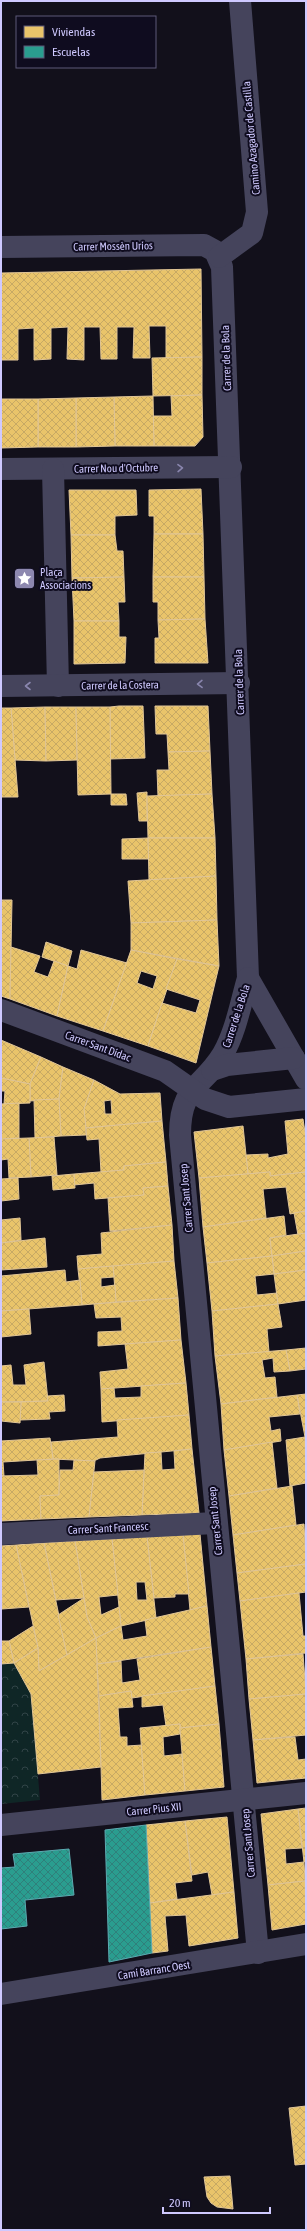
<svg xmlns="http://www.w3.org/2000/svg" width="307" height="2231" viewBox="0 0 307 2231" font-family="'Asap Condensed',sans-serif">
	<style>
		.forest { fill: url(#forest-crowns) }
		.homes { fill: url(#homes-cross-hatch); stroke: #e1c697; fill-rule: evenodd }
		.schools { fill: url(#schools-cross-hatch); stroke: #5caab1 }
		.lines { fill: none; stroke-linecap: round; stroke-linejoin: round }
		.street { stroke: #45445c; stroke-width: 22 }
		.oneway { stroke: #8a86ae }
		.labels { text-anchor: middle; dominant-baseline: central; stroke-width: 4; stroke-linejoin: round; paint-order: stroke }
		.street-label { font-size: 11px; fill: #cfc9ff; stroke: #0f0c1f }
		.poi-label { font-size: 11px; fill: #cfc9ff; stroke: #0f0c1f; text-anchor: start }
	</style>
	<defs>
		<pattern id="forest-crowns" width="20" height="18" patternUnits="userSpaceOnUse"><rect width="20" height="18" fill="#0f2626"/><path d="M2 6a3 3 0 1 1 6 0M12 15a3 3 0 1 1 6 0" fill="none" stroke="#314447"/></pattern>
		<pattern id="homes-cross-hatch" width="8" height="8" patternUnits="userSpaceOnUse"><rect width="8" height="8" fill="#e9c46a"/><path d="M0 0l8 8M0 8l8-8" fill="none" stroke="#c7a964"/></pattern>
		<pattern id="schools-cross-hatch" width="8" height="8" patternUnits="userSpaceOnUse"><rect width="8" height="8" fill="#2a9d8f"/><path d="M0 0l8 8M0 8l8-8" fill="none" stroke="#30807b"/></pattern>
	</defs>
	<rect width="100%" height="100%" fill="#12101b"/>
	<path class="forest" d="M14 1663 31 1694 40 1800 1 1804V1664Z"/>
	<g class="homes">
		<path d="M201 269 202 357 166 358V326H149L150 358H133L134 327H117V359H101L100 327H84V360L67 359 68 327 51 328V359L34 360V328L18 329V360H1V273Z"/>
		<path d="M202 357V395L153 396 152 358Z"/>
		<path d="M202 395 203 437 195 446H154L153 416H172L171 396Z"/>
		<path d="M153 396 154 446H115L114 397Z"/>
		<path d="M114 397 115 446 76 447V398Z"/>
		<path d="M76 398V447H38V399Z"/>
		<path d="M1 399H38V447L1 448Z"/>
		<path d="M201 489 203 534H154V516H149V490Z"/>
		<path d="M69 490H136L137 515 115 516V535H71Z"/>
		<path d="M154 534H203L204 577H153Z"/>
		<path d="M71 535H115L117 551H123L124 577 72 578Z"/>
		<path d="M124 577 125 602H118L119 621H74L72 578Z"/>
		<path d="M153 577H204L205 619 158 620V602H153Z"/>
		<path d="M205 619 208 663H155V638H159L158 620Z"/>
		<path d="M74 621H119V637H126L125 663 74 664Z"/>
		<path d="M119 706H143L145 758 110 759V707Z"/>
		<path d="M155 706H208L210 751 168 752 167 734H156Z"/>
		<path d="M45 707 46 761 15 760 11 708Z"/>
		<path d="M45 707H76L77 760 46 761Z"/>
		<path d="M76 707H110L111 794 78 795Z"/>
		<path d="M1 708H11L18 797H1Z"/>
		<path d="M210 751 212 794 158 796 157 770H169L168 752Z"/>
		<path d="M147 792V821H139L137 793Z"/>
		<path d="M111 794H126L127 805H111Z"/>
		<path d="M212 794 215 838H148L147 796Z"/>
		<path d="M148 838 149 859H122V839Z"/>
		<path d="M148 838H215L216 876 149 880Z"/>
		<path d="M216 876 217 920 131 923 128 881Z"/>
		<path d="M1 900H12L10 999 1 996Z"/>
		<path d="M217 920 219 966 131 950V923Z"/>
		<path d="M46 942 72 951 68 966 42 957Z"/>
		<path d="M11 947 40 956 34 972 48 977 54 961 68 966 57 1016 10 999Z"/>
		<path d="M81 950 127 963 103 1031 57 1016 68 966 77 969Z"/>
		<path d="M131 950 177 959 148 1046 103 1031ZM141 971 157 976 153 989 137 983Z"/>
		<path d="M177 959 219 966 196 1063 148 1046 162 1003 196 1013 200 1000 166 989Z"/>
		<path d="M1 1040 41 1057 30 1084 1 1078Z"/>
		<path d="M41 1057 63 1067 59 1099 30 1101V1084Z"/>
		<path d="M63 1067 94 1080 85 1107 86 1135 61 1136 59 1099Z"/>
		<path d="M1 1078 30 1084V1103L4 1104 5 1091H1Z"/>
		<path d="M94 1080 120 1094 160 1093 162 1121 86 1128 84 1109ZM111 1100 112 1114H105L104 1101Z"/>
		<path d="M59 1099 61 1136 35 1138 34 1100Z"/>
		<path d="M19 1103V1138L1 1139V1104Z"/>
		<path d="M303 1119 306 1139V1172L270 1176V1172L248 1174 246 1155 268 1154V1158L288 1154 285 1121Z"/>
		<path d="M162 1121 166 1162 124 1166V1170L101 1172 99 1139 87 1140 86 1128Z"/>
		<path d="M243 1126 248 1174 199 1178 194 1132Z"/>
		<path d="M54 1137 57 1175 31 1177 29 1138Z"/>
		<path d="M29 1138 31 1177 9 1178 8 1159 1 1160V1139Z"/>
		<path d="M166 1162 168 1186 143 1188 144 1195 95 1199 94 1183 74 1185V1174L124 1170V1166Z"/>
		<path d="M270 1172V1176L306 1172V1211L290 1214 286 1187 263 1189 266 1218 203 1227 199 1178Z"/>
		<path d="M74 1174 75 1188 53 1190 52 1176Z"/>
		<path d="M18 1178 19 1199 1 1201V1179Z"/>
		<path d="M168 1186 172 1225 110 1231 108 1198 144 1195 143 1188Z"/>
		<path d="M306 1211V1233L298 1235 294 1213Z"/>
		<path d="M284 1216 286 1235 270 1238 272 1256 207 1263 203 1227Z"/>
		<path d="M20 1218 21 1240 1 1243V1220Z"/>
		<path d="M172 1225 174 1261 78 1269 77 1256 102 1254 101 1233Z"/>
		<path d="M306 1233V1251L272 1256 270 1238Z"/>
		<path d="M45 1238 47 1267 1 1270V1243Z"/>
		<path d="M306 1251V1270L274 1274 272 1256Z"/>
		<path d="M272 1256 274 1274 255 1276 257 1295 277 1293 278 1304 212 1311 207 1263Z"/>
		<path d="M174 1261 178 1298 116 1302 113 1266Z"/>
		<path d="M113 1266 114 1277 101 1278V1287L115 1285 116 1302 82 1305 78 1269Z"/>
		<path d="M65 1270 66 1282 80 1280 82 1305 1 1311V1276Z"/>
		<path d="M306 1270V1300L278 1304 274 1274Z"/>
		<path d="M178 1298 181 1340 98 1346V1332L122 1331 121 1317 96 1318 94 1304Z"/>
		<path d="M278 1304 282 1327 267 1329 269 1352 215 1356 212 1311Z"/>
		<path d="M29 1309 31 1334 1 1337V1311Z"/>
		<path d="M181 1340 186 1383 101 1389 100 1372 128 1369 125 1344Z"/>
		<path d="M306 1348V1369L290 1371 286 1350Z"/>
		<path d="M286 1350 290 1371 274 1372 273 1358 262 1360 265 1378 275 1377 277 1397 221 1404 215 1356Z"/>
		<path d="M44 1362 48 1401 1 1402V1366L11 1365 13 1385H26L24 1365Z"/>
		<path d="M186 1383 189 1415 102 1422 101 1389 114 1388 115 1398 141 1397V1386Z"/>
		<path d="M306 1394V1437H305L297 1395Z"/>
		<path d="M64 1395 65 1411 49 1412 50 1419 20 1420 21 1402 48 1401 47 1396Z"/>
		<path d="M297 1395 300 1414 269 1417 271 1431 280 1429 281 1441 224 1450 221 1404Z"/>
		<path d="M1 1402H21L20 1423 1 1421Z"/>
		<path d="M189 1415 192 1449 100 1458 94 1461 53 1459 51 1442 118 1437 117 1420Z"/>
		<path d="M305 1437 306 1483 290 1486 286 1440Z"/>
		<path d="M50 1438 53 1459 3 1462 4 1476H1V1441Z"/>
		<path d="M272 1442 277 1488 229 1496 224 1450Z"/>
		<path d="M192 1449 199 1513 142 1515 145 1453 161 1452 162 1470 175 1469 174 1451Z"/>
		<path d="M59 1459V1495L40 1496 41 1519 1 1521V1476L38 1475 37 1460Z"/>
		<path d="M74 1460 95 1461 89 1517 41 1519 40 1496 59 1495 60 1470H73Z"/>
		<path d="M144 1470 142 1515 89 1517 94 1472Z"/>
		<path d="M292 1486 296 1525 233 1535 229 1496Z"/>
		<path d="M304 1524 306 1564 237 1573 233 1535Z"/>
		<path d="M200 1534 207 1606 190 1610 183 1535Z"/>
		<path d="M183 1535 189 1594H175V1597L154 1598 147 1537Z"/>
		<path d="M147 1537 156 1618 121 1626 112 1539ZM136 1582H145L147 1600H137Z"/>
		<path d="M112 1539 118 1595 99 1597 101 1615 119 1607 121 1626 96 1638 87 1617 75 1541Z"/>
		<path d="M75 1541 84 1598 56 1600 44 1543Z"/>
		<path d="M44 1543 67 1655 39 1671 38 1648 16 1545Z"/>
		<path d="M16 1545 29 1607 2 1609 1 1546Z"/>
		<path d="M306 1564V1592L240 1601 237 1573Z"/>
		<path d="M299 1593 303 1636H306V1653L246 1659 240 1601Z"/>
		<path d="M84 1598 87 1617 96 1638 67 1655 58 1615Z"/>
		<path d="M207 1606 211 1647 97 1664 96 1638 121 1626 123 1640 147 1636 145 1620Z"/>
		<path d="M33 1626 38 1648 14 1663 9 1641Z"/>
		<path d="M96 1638 101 1767 38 1774 31 1694 14 1663 38 1648 39 1671Z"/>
		<path d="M1 1641H9L14 1663 1 1664Z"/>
		<path d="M211 1647 215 1686 132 1698 131 1691 99 1696 97 1664 121 1661 122 1683 140 1680 137 1659Z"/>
		<path d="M303 1654 306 1694 249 1699 246 1659Z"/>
		<path d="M215 1686 219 1724 180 1728V1724L166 1726 163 1705 142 1707V1696Z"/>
		<path d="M131 1691 133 1707 118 1708 120 1737H127V1746L142 1745 145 1795 102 1800 99 1696Z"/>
		<path d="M306 1694V1735L253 1740 249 1699Z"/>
		<path d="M180 1724V1734L163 1737 164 1756 182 1754 185 1791 145 1795 140 1728Z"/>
		<path d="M219 1724 224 1787 185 1791 180 1728Z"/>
		<path d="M295 1737 298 1760 306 1759V1778L257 1783 253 1740Z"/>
		<path d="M306 1808V1861L304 1862 298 1809Z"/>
		<path d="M298 1809 302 1848 285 1849 286 1864 304 1862 305 1881 268 1885 261 1814Z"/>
		<path d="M227 1817 234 1892 212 1895 208 1872 192 1875 185 1821Z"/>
		<path d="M185 1821 192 1881 175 1883 177 1899 150 1903 146 1825Z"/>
		<path d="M305 1881 306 1924 272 1930 268 1885Z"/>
		<path d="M234 1892 238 1938 189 1946 186 1915 165 1916 168 1951 152 1953 150 1903Z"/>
		<path d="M306 2106V2164L295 2165 289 2108Z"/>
		<path d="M230 2176 233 2209 217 2207 211 2203 207 2197 204 2177Z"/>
	</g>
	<g class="schools">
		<path d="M146 1825 152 1953 109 1962 105 1830Z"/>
		<path d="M69 1849 74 1895 25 1900 27 1926 1 1929V1868L15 1867 13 1854Z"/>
	</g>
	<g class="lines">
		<g class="street">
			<path d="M1 247 204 245 215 251 222 267 248 978C241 1002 236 1031 223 1054 202 1089 180 1085 180 1135L258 1953"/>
			<path d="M219 257 252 233 257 212 240 1"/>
			<path d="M1 469 231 467"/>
			<path d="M53 469 58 686"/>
			<path d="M1 686 239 683"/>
			<path d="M248 978 306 1079"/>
			<path d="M1 1010 165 1071 205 1099 229 1107 306 1099"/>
			<path d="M212 1070 227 1065 294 1058"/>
			<path d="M1 1534 215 1523"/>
			<path d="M1 1825 306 1793"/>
			<path d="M1 1994 306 1944"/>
		</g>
	</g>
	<defs><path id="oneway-chevron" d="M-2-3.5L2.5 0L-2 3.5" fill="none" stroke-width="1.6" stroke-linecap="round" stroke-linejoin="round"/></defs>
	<g class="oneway">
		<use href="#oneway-chevron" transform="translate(180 468) rotate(-1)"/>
		<use href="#oneway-chevron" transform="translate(200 684) rotate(179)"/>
		<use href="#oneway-chevron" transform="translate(28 686) rotate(-180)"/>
	</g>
	<defs>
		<symbol id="sight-square" viewBox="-11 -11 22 22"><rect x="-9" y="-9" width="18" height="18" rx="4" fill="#8d88af" stroke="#0f0c1f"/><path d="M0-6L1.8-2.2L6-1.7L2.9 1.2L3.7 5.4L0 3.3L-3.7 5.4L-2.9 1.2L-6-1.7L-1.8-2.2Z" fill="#fff"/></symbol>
	</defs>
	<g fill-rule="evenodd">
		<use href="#sight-square" x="12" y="566" width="25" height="25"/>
	</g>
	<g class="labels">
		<g class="street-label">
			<text transform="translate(251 138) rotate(-95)">Camino Azagador de Castilla</text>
			<text transform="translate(113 246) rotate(-1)">Carrer Mossèn Uríos</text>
			<text transform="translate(226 358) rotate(-92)">Carrer de la Bola</text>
			<text transform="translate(116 468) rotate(-1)">Carrer Nou d'Octubre</text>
			<text transform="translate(239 682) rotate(-92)">Carrer de la Bola</text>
			<text transform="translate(120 685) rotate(-1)">Carrer de la Costera</text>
			<text transform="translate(236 1016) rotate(-72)">Carrer de la Bola</text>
			<text transform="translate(98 1046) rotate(20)">Carrer Sant Dídac</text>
			<text transform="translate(186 1198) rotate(-95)">Carrer Sant Josep</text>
			<text transform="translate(215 1521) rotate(-96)">Carrer Sant Josep</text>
			<text transform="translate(108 1528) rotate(-3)">Carrer Sant Francesc</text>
			<text transform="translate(154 1809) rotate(-6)">Carrer Pius XII</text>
			<text transform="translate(248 1843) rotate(-95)">Carrer Sant Josep</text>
			<text transform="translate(154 1970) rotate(-9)">Camí Barranc Oest</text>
		</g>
		<g class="poi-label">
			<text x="40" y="572">Plaça<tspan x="40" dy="13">Associacions</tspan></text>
		</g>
	</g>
	<rect width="307" height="2231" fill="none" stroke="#cfc9ff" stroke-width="4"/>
	<rect x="16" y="16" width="140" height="52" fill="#0f0c1f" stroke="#5c5879"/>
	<rect x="24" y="26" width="20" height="12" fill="#e9c46a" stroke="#5c5879"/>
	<text x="52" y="36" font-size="12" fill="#cfc9ff">Viviendas</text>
	<rect x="24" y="46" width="20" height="12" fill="#2a9d8f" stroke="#5c5879"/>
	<text x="52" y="56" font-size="12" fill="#cfc9ff">Escuelas</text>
	<path d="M163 2207v6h107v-6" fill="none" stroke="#cfc9ff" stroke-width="2"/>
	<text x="169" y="2207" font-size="12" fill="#cfc9ff" stroke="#0f0c1f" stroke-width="3" paint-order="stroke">20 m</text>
</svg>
